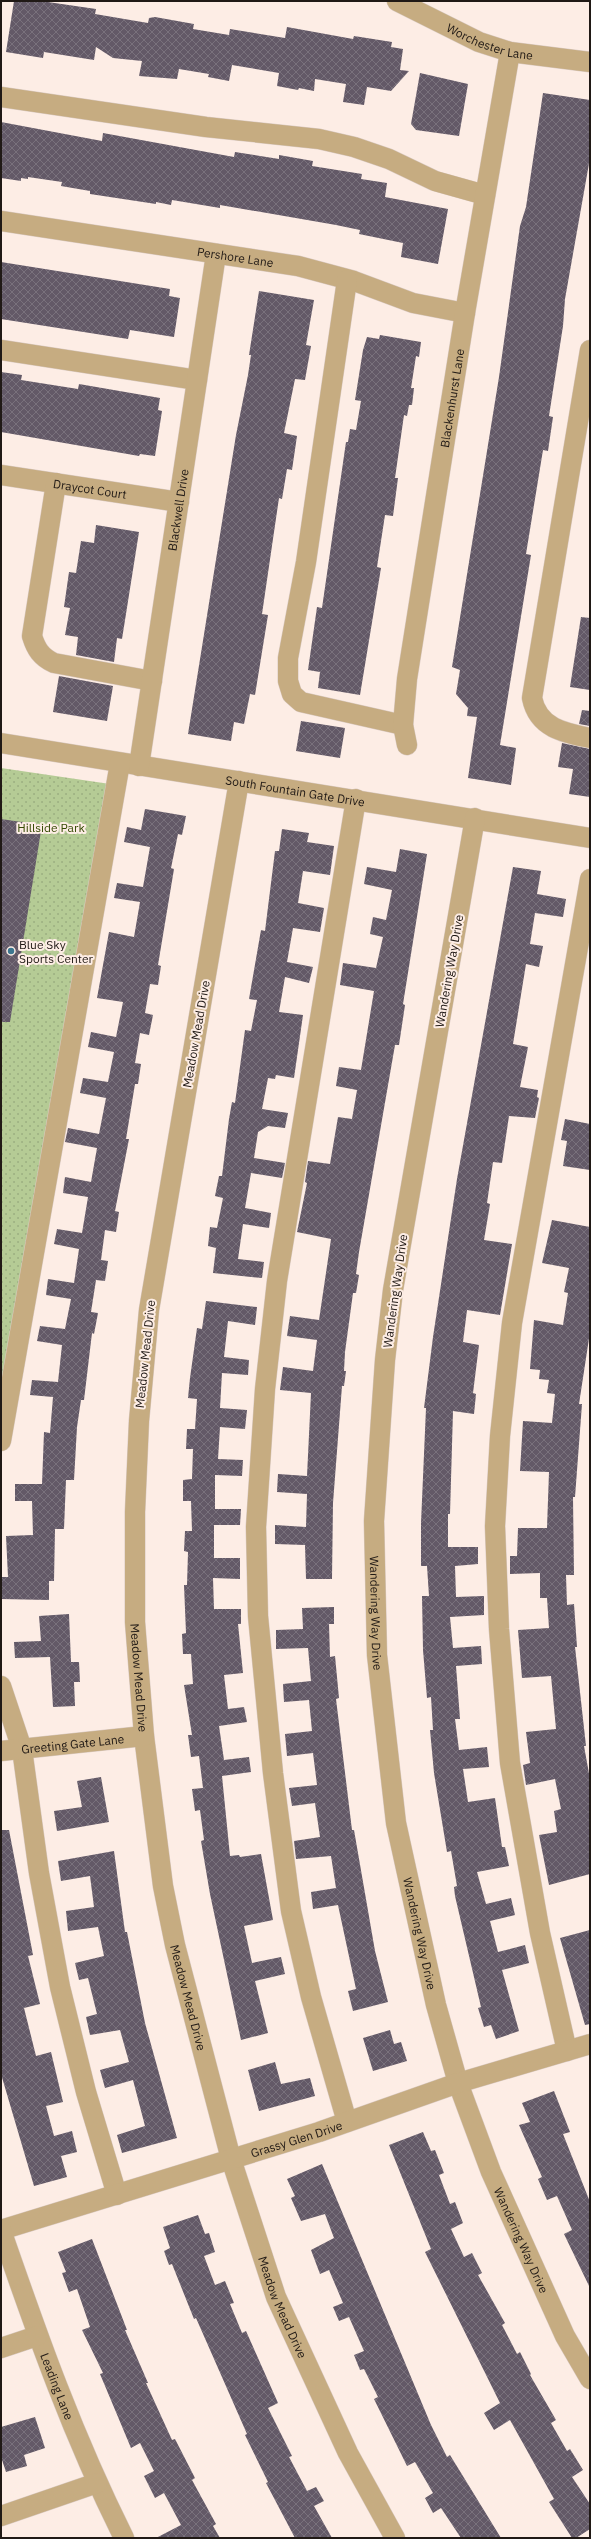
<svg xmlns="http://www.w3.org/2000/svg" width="591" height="2539" viewBox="0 0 591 2539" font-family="'IBM Plex Sans',sans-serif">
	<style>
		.grass { fill: url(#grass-dots) }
		.building { fill: url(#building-cross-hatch) }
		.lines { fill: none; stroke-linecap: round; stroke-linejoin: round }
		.minor-casing { stroke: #dacbc4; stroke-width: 21 }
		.minor { stroke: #c6ac81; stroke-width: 20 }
		.poi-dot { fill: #3c768f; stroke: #fdede5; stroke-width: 1.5 }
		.labels { text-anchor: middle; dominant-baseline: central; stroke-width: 4; stroke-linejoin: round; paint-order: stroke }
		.street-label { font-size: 12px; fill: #201915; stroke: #fdede5 }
		.park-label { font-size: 12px; fill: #354903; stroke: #fdede5 }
		.poi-label { font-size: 12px; fill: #201915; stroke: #fdede5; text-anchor: start }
	</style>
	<defs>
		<pattern id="grass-dots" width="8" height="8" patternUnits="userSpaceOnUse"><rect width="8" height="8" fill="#b5cb95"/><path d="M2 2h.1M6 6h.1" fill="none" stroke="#9bae80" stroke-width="1.8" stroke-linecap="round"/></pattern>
		<pattern id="building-cross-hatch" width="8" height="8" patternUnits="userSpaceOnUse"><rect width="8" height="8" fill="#635967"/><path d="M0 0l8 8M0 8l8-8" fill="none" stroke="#79717c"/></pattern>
	</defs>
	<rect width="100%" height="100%" fill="#fdede5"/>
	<path class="grass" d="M1 768 110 784 1 1417Z"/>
	<g class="building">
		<path d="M14 1H41L96 9 95 14 148 23 149 18 155 17 194 24 193 29 229 35 230 29 285 38 287 27 353 39 354 36 392 42 391 47 403 49 400 70 409 71 391 91 367 87 364 105 343 102 346 84 315 79 314 91 299 88 298 90 277 86 279 73 232 65 229 81 208 77 209 74 179 69 177 79 139 76 142 61 113 58 96 47 94 60 44 52 43 58 6 52Z"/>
		<path d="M420 73 468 84 459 136 416 130 411 124Z"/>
		<path d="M543 93 590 100V158L565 299 563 326 549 416 553 417 548 451 543 450 534 505 526 554 531 555 500 745 516 748 511 785 468 778 477 717 467 716 468 708 456 694 460 670 452 667 499 377 520 226 526 207Z"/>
		<path d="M1 122 102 141 103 133 234 157 235 152 279 159V155L313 161 312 166 362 174 361 179 387 183 385 197 448 209 438 264 401 257 403 243 359 234 360 230 336 225 220 205V208L172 200 171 205 156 202V204L90 194V191L61 186 62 182 28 177V179L21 178V181L1 178Z"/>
		<path d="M1 262 170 289 169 296 180 298 174 337 130 330 128 339 1 319Z"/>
		<path d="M259 291 314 300 306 345 311 346 305 380 295 379 284 433 297 436 292 470 287 469 282 499 279 498 262 614 268 615 255 695 250 694 244 724 234 722 231 741 188 734 236 435 248 375 251 355H249Z"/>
		<path d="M380 335 421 342 419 357 416 356 411 388H414L412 405H409L407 416 404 415 395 478H398L393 516 385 515 377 567 381 568 360 695 318 688 320 672 308 670 317 607 322 608 346 442H348L350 429 356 430 361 401 355 400 363 350 367 337 379 339Z"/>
		<path d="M1 372 22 375 21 380 78 389 79 384 160 398 158 410 162 411 155 456 140 454 139 456 1 432Z"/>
		<path d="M96 525 139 532 122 639 117 638 114 662 76 655 78 637 65 635 70 608 64 607 69 572 76 573 81 541 94 543Z"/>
		<path d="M581 617 590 618V690L570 687Z"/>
		<path d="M59 676 113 686 107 721 53 712Z"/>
		<path d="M582 710 590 711V726L579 724Z"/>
		<path d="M301 721 345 728 340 758 296 751Z"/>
		<path d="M562 743 590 749V797L569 794 573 769 558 767Z"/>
		<path d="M145 809 186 816 182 835 178 834 171 868 174 869 158 965 161 966 158 985 150 984 145 1013 153 1015 149 1035 140 1033 135 1063 141 1064 138 1084H135L126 1139H129L115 1211 119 1212 116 1232 105 1230 101 1260 108 1261 105 1281 96 1280 91 1312 98 1313 94 1334 92 1333 84 1400H81L77 1427 74 1480H66L64 1529H55L54 1581H49V1600L1 1599V1577H8L6 1536 33 1535 32 1501H15V1484H42L44 1432 50 1433 53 1397 30 1395 32 1380 58 1382 62 1345 37 1341 40 1326 65 1329 71 1299 46 1295 48 1279 74 1283 79 1249 54 1244 57 1229 82 1233 88 1197 63 1193 65 1177 91 1182 97 1148 65 1142 68 1128 99 1134 106 1098 80 1093 83 1078 108 1082 114 1052 88 1047 91 1032 116 1037 123 1002 97 998 109 932 134 937 140 902 114 898 117 883 143 887 150 847 124 842 127 827 141 830Z"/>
		<path d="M1 819 42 825 10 1022H1Z"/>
		<path d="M282 829 309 833 307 842 334 846 330 875 303 871 298 903 324 908 320 932 293 928 287 962 313 967 309 983 285 977 279 1012 303 1015 294 1078 276 1075 275 1079 268 1078 262 1109 288 1113 285 1128 268 1126 258 1132 254 1158 285 1163 282 1178 251 1173 245 1208 271 1213 269 1228 243 1224 238 1259 264 1262 262 1278 213 1273 216 1248 208 1246 210 1227 217 1228 223 1198 215 1196 219 1176H222L229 1119 232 1102 235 1103 245 1030 251 1031 257 1000 249 999 261 930 265 931 275 851H279Z"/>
		<path d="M400 849 427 854 403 1004 405 1005 399 1045H395L359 1252 356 1274 359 1275 356 1293H353L345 1352 344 1371H346L344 1386H342L333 1503 332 1579H306L305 1545 275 1544V1525L306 1527 307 1494 277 1492 278 1474 307 1476 311 1393 280 1390 283 1367 313 1371 317 1340 287 1336 290 1316 319 1320 331 1239 297 1232 307 1183 305 1182 308 1161 330 1164 338 1117 352 1119 357 1090 336 1086 339 1067 361 1070 374 991 340 985 343 963 376 968 383 937 370 934 373 917 386 920 392 890 364 884 367 867 396 872Z"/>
		<path d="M513 867 541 871 537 894 566 899 563 917 535 913 530 944 543 946 539 967 526 964 513 1044 528 1047 520 1087 538 1090 537 1097 539 1098 535 1118 509 1116 502 1163 493 1162 487 1203 490 1204 484 1240 512 1244 500 1315 467 1310 463 1342 479 1345 473 1393 476 1394 474 1414 453 1411 450 1514H448V1547H478V1564L455 1566 456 1597 484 1596V1615L450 1617 453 1648 481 1646 482 1664 456 1666 460 1719H455L459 1750 487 1747 489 1767 463 1769 468 1802 495 1798 502 1847H505L509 1866 477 1872 486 1904 511 1898 515 1915 490 1921 498 1952 525 1945 529 1963 502 1970 519 2031 496 2039 491 2025 484 2027 478 2008 481 2007 455 1896 454 1887 457 1886 451 1851 447 1852 434 1773 430 1730H433L431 1697 427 1698 423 1650 422 1596H429L427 1566H421V1523L426 1408H424L433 1337 457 1179Z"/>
		<path d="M565 1119 590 1124V1170L563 1166 567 1141 561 1140Z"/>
		<path d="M552 1220 590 1227V1332L579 1404H582L575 1497H573L574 1575H566L567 1605 574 1604 577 1647H575L586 1746H584L590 1779V1874L549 1885 539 1835 557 1832 554 1811 561 1809 555 1779 526 1785 523 1765 530 1763 526 1732 556 1729 551 1676 522 1678 518 1630 549 1628 547 1598H540V1573L510 1574V1556H517L518 1528H547L549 1472 520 1471 523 1421 552 1423 555 1394 547 1393 549 1380 539 1379 540 1370 530 1369 534 1320 563 1325 568 1293 564 1292 569 1268 542 1263Z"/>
		<path d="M206 1301 257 1307 255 1325 228 1321 224 1357 249 1360 248 1375 222 1373 220 1408 247 1410 245 1429 220 1427 218 1459 243 1460 242 1476 215 1475V1509H241L240 1525H214V1558H240V1579L213 1578 214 1609H241V1624H238L243 1673 224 1675 228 1709 244 1707 247 1722 219 1726 224 1760 249 1757 251 1772 222 1776 230 1856 239 1855 240 1857 261 1854 273 1920 244 1926 252 1963 281 1957 285 1974 255 1981 268 2033 241 2040 210 1894 201 1841 204 1840 200 1810 195 1811 192 1789 203 1788 199 1756 191 1757 188 1735H192L184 1685 193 1684 191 1654H183L182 1634 186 1633 184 1585H187L188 1552 184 1551 185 1531H192L191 1501H183V1480L192 1479 193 1449H186L187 1429H195L197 1399 188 1398 190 1378 197 1328 202 1329Z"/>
		<path d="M334 1607V1624H329L330 1657 335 1656 339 1698 336 1699 352 1830H354L375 1951 388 2002 353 2011 348 1991 356 1989 338 1905 313 1909 311 1892 336 1888 331 1856 296 1859 294 1841 320 1837 315 1803 292 1806 289 1788 317 1785 313 1753 287 1756 285 1734 312 1731 309 1700 284 1702 283 1684 311 1681 308 1648 276 1649V1630L303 1629 302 1608Z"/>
		<path d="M69 1614 71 1662H79L80 1682H74L75 1706 53 1707 50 1657 15 1658 14 1642 41 1641 39 1616Z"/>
		<path d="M101 1777 109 1822 57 1831 54 1811 82 1807 77 1781Z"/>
		<path d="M1 1830H9L33 1955 28 1956 40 2004 24 2008 36 2056 51 2052 63 2102 46 2106 54 2136 72 2131 77 2152 61 2156 67 2177 34 2186 1 2074Z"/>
		<path d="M114 1851 125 1932H127L145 2023 177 2138 122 2153 117 2135 145 2126 133 2080 105 2088 100 2070 129 2062 120 2030 90 2035 86 2017 97 2014 88 1978 79 1980 75 1963 104 1956 98 1927 68 1931 66 1911 94 1907 90 1876 61 1881 58 1861Z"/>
		<path d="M590 1930V2024L585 2025 560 1938Z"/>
		<path d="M390 2030 394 2044 401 2042 407 2061 373 2071 363 2038Z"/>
		<path d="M275 2062 281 2084 310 2078 315 2096 259 2111 248 2070Z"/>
		<path d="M554 2091 570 2132 563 2134 590 2202V2288L564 2234 572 2230 557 2196 547 2200 538 2179 542 2177 519 2125 530 2122 522 2103Z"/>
		<path d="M423 2132 431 2151 435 2150 444 2173 439 2175 450 2204 455 2202 463 2223 451 2229 464 2257 472 2253 482 2273 478 2275 505 2323 502 2325 517 2354 520 2352 531 2374 530 2375 556 2420 551 2423 567 2451 570 2449 583 2470 572 2477 590 2504V2529L576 2538H572L549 2502 554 2499 510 2420 494 2430 484 2413 500 2403 425 2252 431 2249 389 2145Z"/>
		<path d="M322 2164 431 2425 447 2457 450 2455 501 2538H461L441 2508 433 2513 425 2498 433 2493 415 2462 407 2466 374 2399 378 2397 364 2369 360 2370 354 2355 364 2351 349 2317 339 2321 333 2307 343 2303 329 2270 320 2274 311 2250 334 2238 325 2214 301 2221 291 2198 295 2196 287 2179Z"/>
		<path d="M198 2215 205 2234 209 2233 215 2252 204 2256 215 2285 225 2281 234 2303 230 2304 242 2333 246 2331 278 2403 268 2408 292 2456 289 2457 307 2491 316 2487 324 2501 314 2506 332 2538H295L266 2483 268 2482 245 2435 247 2434 196 2318 194 2319 172 2264 169 2265 164 2251 170 2248 163 2227Z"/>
		<path d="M92 2239 127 2330H125L148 2383H146L172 2440 175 2439 195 2478 192 2480 216 2524 213 2526 220 2538H156L181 2525 164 2493 155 2498 144 2476 154 2471 140 2443 131 2448 100 2374 103 2373 82 2330 90 2327 77 2289 69 2292 62 2273 66 2272 58 2252Z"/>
		<path d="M35 2417 45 2448 24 2455 27 2466 6 2472 1 2457V2427Z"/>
	</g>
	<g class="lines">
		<defs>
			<g id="minor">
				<path id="s1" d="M397 1 479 42 510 52 590 62"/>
				<path d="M1 97 206 127 319 139 354 147 389 159 435 181 485 195"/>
				<path id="s2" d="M1 221 298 266 354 281 413 303 465 313"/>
				<path d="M347 280 306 562 288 658V681L292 694 301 702 403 725"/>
				<path d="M1 350 197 380"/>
				<path d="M590 350 532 698C538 728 564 733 590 738"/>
				<path id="s3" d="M1 475 179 502"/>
				<path d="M56 483 32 636C36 649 41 657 54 663L152 681"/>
				<path id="s4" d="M1 743 590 838"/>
				<path id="s5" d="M407 745 403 725 407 679 465 313 510 52"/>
				<path id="s6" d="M139 766 216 254"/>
				<path id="s7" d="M239 781 149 1310 139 1421 135 1512V1622L144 1736 163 1886 175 1945 231 2159 276 2297 348 2453 395 2538"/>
				<path id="s8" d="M475 818 393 1290 385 1360 374 1521 377 1655 396 1823 436 2005 458 2083 491 2172 565 2336 590 2379"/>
				<path d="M1 1441 120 763"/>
				<path d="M1 1686 22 1749 39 1873 60 1987 86 2092 117 2195"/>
				<path id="s9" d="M1 1751 144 1736"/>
				<path d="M567 2051 540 1933 510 1763 499 1629 495 1526 500 1436 512 1323 590 879"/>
				<path d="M347 2122 311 1997 291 1911 273 1773 258 1616 256 1527 265 1389 277 1281 356 799"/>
				<path id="s10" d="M1 2230 319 2132 458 2083 590 2044"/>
				<path id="s11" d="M1 2230C38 2337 73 2436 124 2538"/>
				<path d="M1 2348 37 2336"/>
				<path d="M1 2516 97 2483"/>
			</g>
		</defs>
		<use href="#minor" class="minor-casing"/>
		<use href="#minor" class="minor"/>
	</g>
	<circle class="poi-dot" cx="11" cy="951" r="4"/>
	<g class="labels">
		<g class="street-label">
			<text stroke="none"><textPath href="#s1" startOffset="102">Worchester Lane</textPath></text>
			<text stroke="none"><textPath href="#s2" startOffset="237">Pershore Lane</textPath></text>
			<text stroke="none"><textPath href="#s5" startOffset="351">Blackenhurst Lane</textPath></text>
			<text stroke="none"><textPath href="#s3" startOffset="90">Draycot Court</textPath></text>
			<text stroke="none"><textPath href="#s6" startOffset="259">Blackwell Drive</textPath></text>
			<text stroke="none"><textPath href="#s4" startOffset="298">South Fountain Gate Drive</textPath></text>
			<text transform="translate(449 971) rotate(-80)">Wandering Way Drive</text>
			<text transform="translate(196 1034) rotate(-80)">Meadow Mead Drive</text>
			<text transform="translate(395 1291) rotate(-82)">Wandering Way Drive</text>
			<text transform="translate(145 1354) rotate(-84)">Meadow Mead Drive</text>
			<text stroke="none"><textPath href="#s8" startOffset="803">Wandering Way Drive</textPath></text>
			<text stroke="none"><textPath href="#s7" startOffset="905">Meadow Mead Drive</textPath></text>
			<text stroke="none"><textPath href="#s9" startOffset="72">Greeting Gate Lane</textPath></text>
			<text stroke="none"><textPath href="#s8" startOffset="1127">Wandering Way Drive</textPath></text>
			<text stroke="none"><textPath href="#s7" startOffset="1229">Meadow Mead Drive</textPath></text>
			<text stroke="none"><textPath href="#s10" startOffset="309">Grassy Glen Drive</textPath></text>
			<text stroke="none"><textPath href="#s8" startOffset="1451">Wandering Way Drive</textPath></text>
			<text stroke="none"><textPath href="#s7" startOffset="1553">Meadow Mead Drive</textPath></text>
			<text stroke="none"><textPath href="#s11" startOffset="166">Leading Lane</textPath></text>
		</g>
		<g class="park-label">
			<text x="51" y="827">Hillside Park</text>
		</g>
		<g class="poi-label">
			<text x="19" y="944">Blue Sky<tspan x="19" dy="14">Sports Center</tspan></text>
		</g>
	</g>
	<rect width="591" height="2539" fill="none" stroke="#201915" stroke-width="4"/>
</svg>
